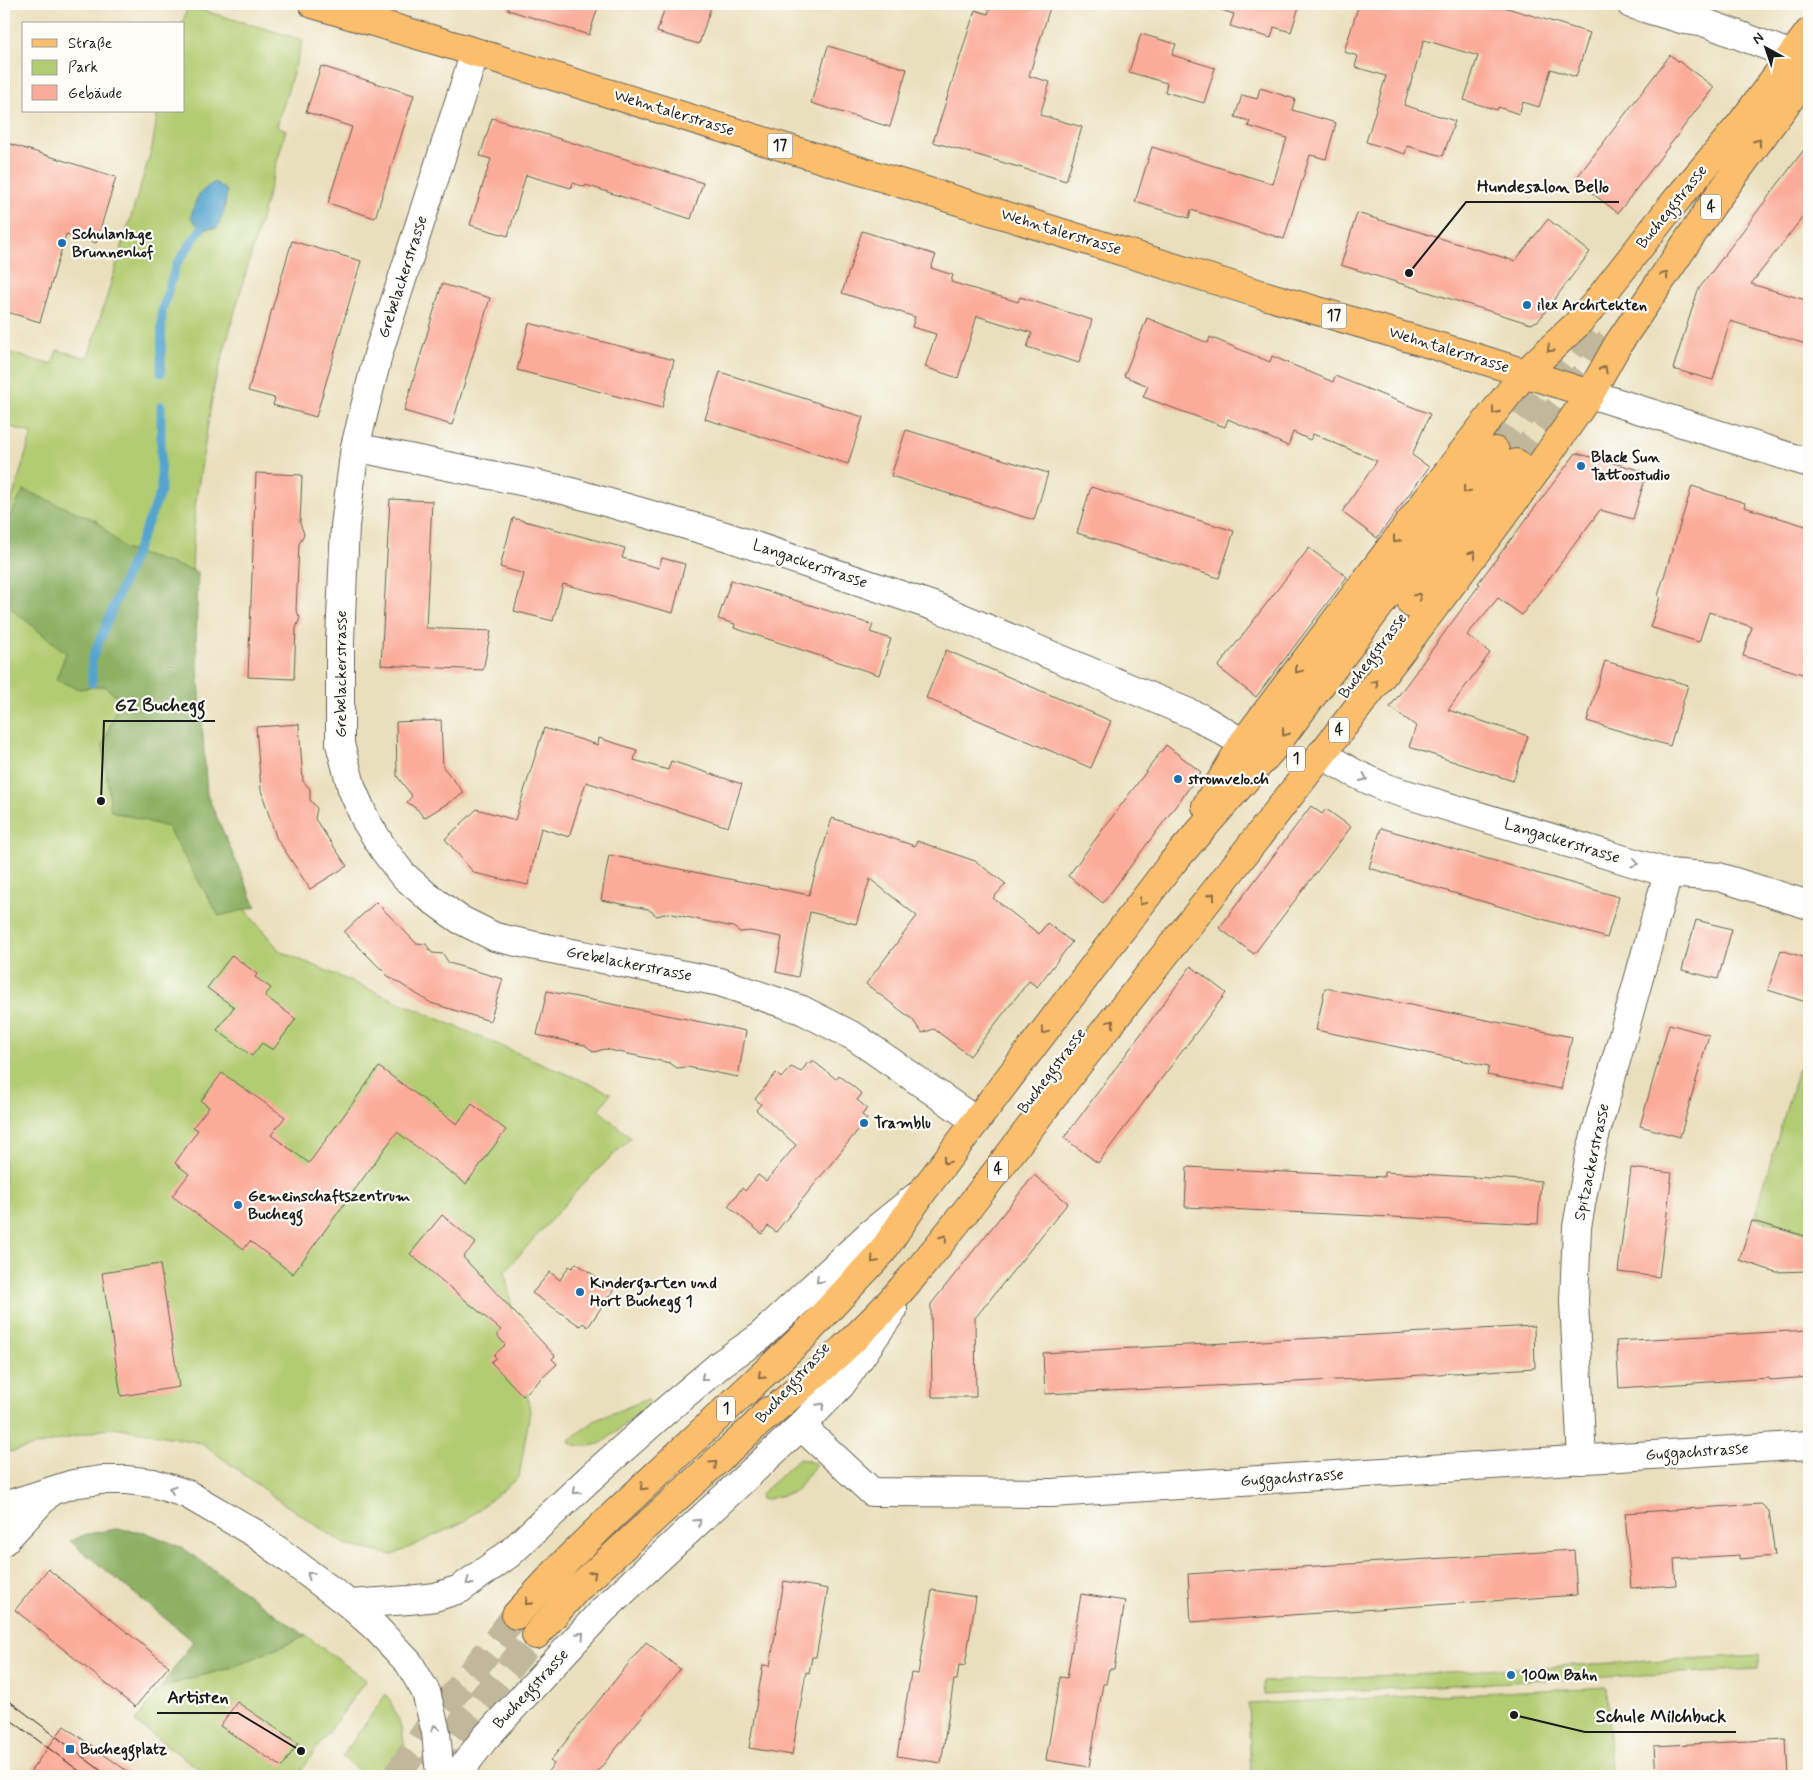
<svg xmlns="http://www.w3.org/2000/svg" width="1813" height="1780" viewBox="0 0 1813 1780" font-family="Mynerve,sans-serif">
	<style>
		.green { fill: #b2cc72; stroke: #677447 }
		.forest { fill: #8db064; stroke: #546640 }
		.water { fill: #54a4ce; stroke: #386075 }
		.lines { fill: none; stroke-linecap: round; stroke-linejoin: round }
		.stream { stroke: #54a4ce; stroke-width: 9 }
		.building { fill: #fbac99 }
		.primary-tunnel { stroke: #c1b89c; stroke-width: 28; stroke-dasharray: 28 14; stroke-linecap: butt }
		.minor-casing { stroke: #646054; stroke-width: 30 }
		.tertiary-casing { stroke: #646054; stroke-width: 30 }
		.primary-casing { stroke: #646054; stroke-width: 30 }
		.minor { stroke: #fff; stroke-width: 28 }
		.tertiary { stroke: #fff; stroke-width: 28 }
		.primary { stroke: #fabe6d; stroke-width: 28 }
		.tram { stroke: #1c1c1c; stroke-width: 1 }
		.oneway { stroke: #8b6d44 }
		.oneway2 { stroke: #999 }
		.poi-dot { fill: #1f6fb2; stroke: #fdfcf7; stroke-width: 2 }
		.labels { text-anchor: middle; dominant-baseline: central; stroke-width: 4.5; stroke-linejoin: round; paint-order: stroke }
		.shield { fill: #fdfcf7; stroke: #605f5e; stroke-width: 1 }
		.shield-label { font-size: 15px; font-weight: bold; fill: #1c1c1c }
		.street-label { font-size: 16px; fill: #1c1c1c; stroke: #fdfcf7 }
		.poi-label { font-size: 16px; font-weight: bold; fill: #1c1c1c; stroke: #fdfcf7; text-anchor: start }
		.leader { fill: none; stroke: #1c1c1c; stroke-width: 2 }
		.callout-dot { fill: #1c1c1c; stroke: #fdfcf7; stroke-width: 2 }
		.callout-label { font-size: 18px; text-anchor: middle; font-weight: bold; fill: #1c1c1c; stroke: #fdfcf7; stroke-width: 4.5; stroke-linejoin: round; paint-order: stroke }
	</style>
	<rect width="100%" height="100%" fill="#fdfcf7"/>
	<filter id="ink" filterUnits="userSpaceOnUse"><feTurbulence type="fractalNoise" baseFrequency=".02" numOctaves="2"/><feDisplacementMap in="SourceGraphic" scale="10" xChannelSelector="R" yChannelSelector="G"/><feConvolveMatrix kernelMatrix="1 2 1 2 8 2 1 2 1" color-interpolation-filters="sRGB"/></filter>
	<filter id="wash" filterUnits="userSpaceOnUse"><feTurbulence type="fractalNoise" baseFrequency=".0096" numOctaves="4" result="noise"/><feDisplacementMap in="SourceGraphic" scale="20" xChannelSelector="R" yChannelSelector="G"/><feGaussianBlur stdDeviation="1.12" result="paint"/><feColorMatrix in="noise" values="0 0 0 0 0 0 0 0 0 0 0 0 0 0 0 0 0 1.4 0 .05"/><feComposite in="paint" operator="in"/></filter>
	<g filter="url(#wash)">
		<rect width="100%" height="100%" fill="#eadfbc"/>
		<g class="green">
			<path d="M188 6 303 40 277 126 286 130 214 386 195 506 188 651 190 765 235 898 280 951 611 1093 599 1110 631 1138 582 1185 505 1271 530 1411 519 1477 463 1522 393 1555 346 1545 278 1500 202 1443 114 1427 10 1452 4 1422V526L32 433 4 425V416L11 389 4 386V351L52 365 57 350 88 358 152 148 158 111H184V24H182Z"/>
			<path d="M1798 1069 1809 1073V1234L1754 1218Z"/>
			<path d="M647 1399 651 1403 647 1407 603 1442C592 1448 582 1446 571 1444L569 1440 596 1420Z"/>
			<path d="M798 1459 807 1460 816 1465 795 1492 764 1500 761 1499 760 1495Z"/>
			<path d="M306 1636 366 1680 297 1776H209L135 1722 161 1687 233 1667Z"/>
			<path d="M1759 1655V1669L1264 1695 1263 1682Z"/>
			<path d="M1607 1687 1611 1776H1251L1248 1704Z"/>
			<path d="M386 1694C402 1722 407 1743 405 1776H366L342 1757Z"/>
		</g>
		<g class="forest">
			<path d="M24 490 97 521 124 549 198 572 196 637 207 795 256 907 219 916 167 827 111 811 103 745 120 699 104 686 79 689 56 680 66 653 4 603V527Z"/>
			<path d="M116 1529 145 1532 183 1548 306 1636 233 1667 161 1687 193 1641 70 1541 87 1534Z"/>
		</g>
		<path class="water" d="M215 182 227 191 224 211 217 228 201 229 191 218C195 199 198 192 215 182Z"/>
		<g class="lines">
			<g class="stream">
				<path d="M161 373 162 311 176 265 201 229"/>
				<path d="M92 683V659L161 491V406"/>
			</g>
		</g>
		<g id="blocks">
			<g class="building">
				<path d="M508 4H599L589 35 508 10Z"/>
				<path d="M666 4H712L699 44 657 32Z"/>
				<path d="M991 4H1051L1029 76 1050 82 1040 115 1082 127 1066 181 933 142 975 10 988 14Z"/>
				<path d="M1219 4H1300L1291 32 1274 27 1271 38 1230 26 1234 14 1218 9Z"/>
				<path d="M1359 4H1494L1590 33 1576 77 1551 69 1539 107 1523 102 1519 114 1498 107 1497 110 1464 100 1478 56 1424 40 1404 105 1455 121 1443 156 1407 146 1405 154 1366 142 1386 76 1355 67 1358 56 1344 52Z"/>
				<path d="M1141 34 1176 44 1172 55 1215 68 1204 103 1165 92 1167 83 1129 72Z"/>
				<path d="M828 46 907 69 890 127 811 103Z"/>
				<path d="M1670 55 1714 87 1618 213 1575 180Z"/>
				<path d="M321 66 414 95 375 218 328 203 352 127 306 112Z"/>
				<path d="M1260 88 1295 99 1292 110 1336 123 1326 159 1310 155 1284 239 1191 210 1189 218 1135 202 1152 147 1273 184 1287 138 1248 126 1250 121 1235 117 1242 95 1257 99Z"/>
				<path d="M492 118 703 183 691 219 586 185 585 187 573 183 571 188 526 175 508 236 470 225 491 159 480 156Z"/>
				<path d="M4 142 116 177 96 243 66 234 40 322 4 311Z"/>
				<path d="M1809 143V209L1751 284 1809 301V345L1730 321 1713 380 1673 369 1698 290Z"/>
				<path d="M1357 213 1515 261 1548 219 1590 252 1539 320 1531 324 1341 265Z"/>
				<path d="M862 231 936 255 931 268 953 275 951 282 1018 302 1020 297 1092 320 1079 363 1027 347 1032 333 977 316 958 378 925 367 936 334 912 327 915 317 842 293Z"/>
				<path d="M292 241 361 261 316 417 273 405 275 398 248 391Z"/>
				<path d="M442 284 490 298 452 425 404 411Z"/>
				<path d="M1147 318 1208 343 1210 337 1270 362 1272 356 1333 382 1335 376 1430 414 1412 455 1429 467 1377 538 1342 512 1377 461 1313 434 1310 440 1293 432 1288 446 1228 419 1225 427 1143 397 1148 386 1124 376Z"/>
				<path d="M529 323 674 360 662 408 517 370Z"/>
				<path d="M720 372 863 417 848 464 705 419Z"/>
				<path d="M906 430 1048 473 1034 520 891 476Z"/>
				<path d="M1576 453 1647 472 1633 519 1600 510 1522 615 1498 598 1467 635 1490 653 1448 710 1528 736 1513 781 1409 747 1416 726 1390 707 1480 584 1478 583Z"/>
				<path d="M256 473 302 475 300 523 304 534 299 544 296 610 300 618 296 628 294 679 248 677Z"/>
				<path d="M1692 486 1745 503 1744 507 1809 527V676L1743 656 1752 627 1709 612 1699 642 1650 627 1660 597 1658 596Z"/>
				<path d="M1091 487 1234 531 1219 578 1077 533Z"/>
				<path d="M390 499 432 501 426 628 491 631 483 670 381 665Z"/>
				<path d="M513 518 625 548 622 558 659 568 662 558 685 564 673 613 563 584 553 621 514 611 524 574 500 567Z"/>
				<path d="M1309 548 1347 577 1256 697 1218 667Z"/>
				<path d="M731 580 873 625 870 632 891 639 879 675 734 628 735 624 718 619Z"/>
				<path d="M946 650 1111 721 1091 768 926 698Z"/>
				<path d="M1605 661 1688 685 1670 746 1587 721Z"/>
				<path d="M441 720 443 767 464 793 424 818 418 810 407 802 412 796 397 776 396 722Z"/>
				<path d="M299 724 303 781 310 789V800L317 808 315 819 347 866 310 889 276 837 261 790 256 727Z"/>
				<path d="M544 728 598 745 599 738 637 750 634 760 668 770 671 761 742 784 728 827 586 782 569 837 541 828 528 885 474 873 445 839 477 809 515 820Z"/>
				<path d="M1166 745 1201 772 1103 903 1068 876Z"/>
				<path d="M1311 806 1322 814 1326 809 1351 827 1254 954 1219 928Z"/>
				<path d="M832 818 915 846 917 841 975 861 1006 884 993 898 1039 934 1047 923 1072 942 1037 987 1029 981 970 1056 934 1029 922 1033 912 1019 866 984 917 916 870 879 856 924 810 912 798 977 776 972 782 937 750 931 740 932 733 927 668 913 657 916 648 909 601 900 609 855 809 895Z"/>
				<path d="M1381 828 1619 897 1607 938 1369 868Z"/>
				<path d="M376 902 416 943 426 944 432 953 443 954 449 963 503 979 490 1021 431 1003 388 976 344 932Z"/>
				<path d="M1696 920 1732 929 1718 979 1682 970Z"/>
				<path d="M1781 950 1809 959V1003L1768 990Z"/>
				<path d="M232 955 257 974 255 977 271 988 265 996 296 1019 273 1050 262 1043 252 1056 217 1030 234 1007 207 988Z"/>
				<path d="M1191 966 1226 993 1098 1163 1064 1138Z"/>
				<path d="M1325 988 1572 1037 1561 1089 1487 1075 1489 1066 1316 1030Z"/>
				<path d="M547 991 746 1031 738 1077 687 1067 677 1068 670 1063 605 1049 594 1052 585 1045 537 1035Z"/>
				<path d="M1669 1024 1709 1035 1680 1137 1640 1126Z"/>
				<path d="M812 1060 836 1079 839 1075 862 1094 857 1100 867 1108 862 1115 867 1119 776 1232 768 1226 762 1234 728 1206 742 1188 745 1191 758 1175 766 1181 796 1145 756 1110 761 1104 755 1099 776 1073 781 1078 791 1067 801 1072 808 1062 810 1063Z"/>
				<path d="M379 1067 457 1124 472 1104 506 1130 466 1184 397 1132 293 1274 250 1241 244 1249 172 1196 189 1174 175 1163 198 1130 193 1127 209 1107 201 1101 222 1073 285 1117 271 1135 309 1163Z"/>
				<path d="M1187 1167 1384 1177V1172L1541 1181 1538 1224 1185 1207Z"/>
				<path d="M1631 1168 1672 1173 1659 1277 1618 1272Z"/>
				<path d="M1034 1175 1068 1203 975 1318 976 1397H932L931 1304Z"/>
				<path d="M442 1215 476 1243 463 1257 555 1356 552 1359 557 1364 523 1396 491 1362 496 1358 494 1355 505 1345 497 1335 501 1330 410 1254Z"/>
				<path d="M1752 1221 1805 1236 1804 1245 1809 1247V1271L1776 1272 1739 1260Z"/>
				<path d="M576 1263 614 1289 588 1327 583 1323 580 1326 532 1293 550 1272 560 1280 569 1266 572 1268Z"/>
				<path d="M160 1264 179 1387 121 1396 102 1273Z"/>
				<path d="M1534 1326 1535 1368 1358 1379 1045 1394 1043 1353Z"/>
				<path d="M1809 1330V1377L1770 1380 1769 1378 1619 1388 1616 1341Z"/>
				<path d="M1761 1504 1769 1511 1775 1556 1739 1559V1555L1674 1559 1676 1585 1631 1588 1625 1513Z"/>
				<path d="M1574 1550 1577 1595 1191 1622 1188 1574Z"/>
				<path d="M48 1569 169 1666 135 1707 15 1610Z"/>
				<path d="M784 1581 828 1589 816 1657H812L809 1673 806 1672 792 1755 749 1748 763 1665 770 1666Z"/>
				<path d="M932 1590 976 1597 965 1666 959 1665 957 1680H954L941 1763 897 1756 911 1673 918 1674Z"/>
				<path d="M1081 1594 1125 1601 1114 1669H1109L1106 1684H1103L1089 1767 1046 1760 1060 1677 1067 1678Z"/>
				<path d="M646 1642 680 1669 594 1776H544L554 1764 550 1761Z"/>
				<path d="M237 1702 298 1743 282 1767 220 1726Z"/>
				<path d="M64 1726 134 1776H27Z"/>
				<path d="M1786 1739 1788 1776H1656L1654 1746Z"/>
			</g>
		</g>
	</g>
	<g filter="url(#ink)">
		<use href="#blocks" fill-opacity="0" stroke="#646054" stroke-width="1"/>
		<g class="lines">
			<g class="primary-tunnel">
				<path d="M1495 451 1593 319"/>
				<path d="M1516 463 1613 337"/>
				<path d="M431 1769 447 1741 536 1635"/>
				<path d="M397 1776 431 1724 516 1615"/>
			</g>
			<defs>
				<g id="minor">
					<path d="M1631 4 1685 20 1706 23 1792 55 1809 67"/>
					<path d="M475 52 379 351 355 447 345 526 340 640V744L352 789 366 821 384 850 402 874 427 896 459 919 495 937 531 945 720 982 802 1010 855 1037 976 1121"/>
					<path d="M355 447 564 490 725 536 936 607 1201 718 1243 743"/>
					<path d="M1321 754 1354 773 1386 788 1668 873 1719 877 1809 905"/>
					<path d="M801 1426 872 1492 1052 1493 1809 1445"/>
					<path d="M1582 1460 1574 1301 1577 1227 1590 1154 1668 873"/>
				</g>
				<g id="tertiary">
					<path d="M1590 394 1809 463"/>
					<path d="M4 1506 73 1484 101 1480H126L153 1483 187 1494 256 1534 349 1604 376 1628 409 1663 426 1692 436 1732 440 1776"/>
					<path d="M4 1541 49 1493"/>
					<path d="M349 1604 409 1600 435 1597 460 1589 509 1554 590 1478 664 1412 722 1363 757 1339 870 1234 916 1197"/>
					<path d="M456 1776 485 1738 603 1610 801 1426 841 1385 893 1310"/>
				</g>
				<g id="primary">
					<path d="M313 4 475 52 1247 290 1474 357 1590 394"/>
					<path d="M1412 604 1516 463"/>
					<path d="M1206 806 1243 743 1475 436 1525 373 1576 325 1595 304 1674 203 1740 125 1809 32"/>
					<path d="M756 1425C812 1378 867 1331 914 1275 980 1197 1039 1113 1102 1034 1251 847 1398 658 1540 466L1590 394 1618 344 1714 202 1809 73"/>
					<path d="M516 1615 568 1559 610 1518 802 1338 882 1252 923 1191 1172 863 1275 746 1495 451"/>
					<path d="M536 1635 576 1590 756 1425 768 1411"/>
				</g>
			</defs>
			<use href="#minor" class="minor-casing"/>
			<use href="#tertiary" class="tertiary-casing"/>
			<use href="#primary" class="primary-casing"/>
			<use href="#minor" class="minor"/>
			<use href="#tertiary" class="tertiary"/>
			<use href="#primary" class="primary"/>
			<g class="tram">
				<path d="M4 1697 108 1776"/>
				<path d="M4 1715 86 1776"/>
			</g>
		</g>
		<defs><path id="oneway-chevron" d="M-2-3.5L2.5 0L-2 3.5" fill="none" stroke-width="1.6" stroke-linecap="round" stroke-linejoin="round" transform="scale(1.25)"/></defs>
		<g class="oneway">
			<use href="#oneway-chevron" transform="translate(1758 142) rotate(-54)"/>
			<use href="#oneway-chevron" transform="translate(1665 275) rotate(-56)"/>
			<use href="#oneway-chevron" transform="translate(1550 349) rotate(137)"/>
			<use href="#oneway-chevron" transform="translate(1604 369) rotate(-61)"/>
			<use href="#oneway-chevron" transform="translate(1495 411) rotate(128)"/>
			<use href="#oneway-chevron" transform="translate(1466 490) rotate(127)"/>
			<use href="#oneway-chevron" transform="translate(1396 540) rotate(127)"/>
			<use href="#oneway-chevron" transform="translate(1473 554) rotate(-53)"/>
			<use href="#oneway-chevron" transform="translate(1418 596) rotate(-53)"/>
			<use href="#oneway-chevron" transform="translate(1298 670) rotate(127)"/>
			<use href="#oneway-chevron" transform="translate(1375 683) rotate(-53)"/>
			<use href="#oneway-chevron" transform="translate(1285 733) rotate(127)"/>
			<use href="#oneway-chevron" transform="translate(1212 896) rotate(-53)"/>
			<use href="#oneway-chevron" transform="translate(1142 902) rotate(127)"/>
			<use href="#oneway-chevron" transform="translate(1111 1023) rotate(-51)"/>
			<use href="#oneway-chevron" transform="translate(1044 1031) rotate(127)"/>
			<use href="#oneway-chevron" transform="translate(946 1161) rotate(127)"/>
			<use href="#oneway-chevron" transform="translate(944 1238) rotate(-51)"/>
			<use href="#oneway-chevron" transform="translate(874 1260) rotate(133)"/>
			<use href="#oneway-chevron" transform="translate(761 1376) rotate(137)"/>
			<use href="#oneway-chevron" transform="translate(714 1464) rotate(-43)"/>
			<use href="#oneway-chevron" transform="translate(643 1487) rotate(137)"/>
			<use href="#oneway-chevron" transform="translate(593 1574) rotate(-43)"/>
			<use href="#oneway-chevron" transform="translate(528 1602) rotate(133)"/>
		</g>
		<g class="oneway2">
			<use href="#oneway-chevron" transform="translate(1364 778) rotate(25)"/>
			<use href="#oneway-chevron" transform="translate(1635 863) rotate(17)"/>
			<use href="#oneway-chevron" transform="translate(819 1280) rotate(137)"/>
			<use href="#oneway-chevron" transform="translate(704 1378) rotate(140)"/>
			<use href="#oneway-chevron" transform="translate(821 1406) rotate(-46)"/>
			<use href="#oneway-chevron" transform="translate(172 1489) rotate(-161)"/>
			<use href="#oneway-chevron" transform="translate(576 1491) rotate(137)"/>
			<use href="#oneway-chevron" transform="translate(698 1522) rotate(-43)"/>
			<use href="#oneway-chevron" transform="translate(310 1575) rotate(-143)"/>
			<use href="#oneway-chevron" transform="translate(469 1582) rotate(145)"/>
			<use href="#oneway-chevron" transform="translate(581 1635) rotate(-47)"/>
			<use href="#oneway-chevron" transform="translate(435 1728) rotate(-102)"/>
		</g>
	</g>
	<g class="poi-dot">
		<circle cx="62" cy="243" r="5"/>
		<circle cx="1527" cy="305" r="5"/>
		<circle cx="1581" cy="466" r="5"/>
		<circle cx="1178" cy="779" r="5"/>
		<circle cx="864" cy="1123" r="5"/>
		<circle cx="238" cy="1205" r="5"/>
		<circle cx="580" cy="1292" r="5"/>
		<circle cx="1511" cy="1675" r="5"/>
		<rect x="65" y="1744" width="10" height="10" rx="2.5"/>
	</g>
	<g class="labels">
		<g class="shield">
			<rect x="767.5" y="133.5" width="25" height="25" rx="4"/>
			<rect x="1701" y="194.5" width="20" height="25" rx="4"/>
			<rect x="1321.5" y="303.5" width="25" height="25" rx="4"/>
			<rect x="1329" y="717.5" width="20" height="25" rx="4"/>
			<rect x="1287" y="746.5" width="18" height="25" rx="4"/>
			<rect x="988" y="1156.5" width="20" height="25" rx="4"/>
			<rect x="717" y="1396.5" width="18" height="25" rx="4"/>
		</g>
		<g class="shield-label">
			<text x="780" y="146">17</text>
			<text x="1711" y="207">4</text>
			<text x="1334" y="316">17</text>
			<text x="1339" y="730">4</text>
			<text x="1296" y="759">1</text>
			<text x="998" y="1169">4</text>
			<text x="726" y="1409">1</text>
		</g>
		<g class="street-label">
			<text transform="translate(674 113) rotate(17)">Wehntalerstrasse</text>
			<text transform="translate(1672 207) rotate(-51)">Bucheggstrasse</text>
			<text transform="translate(1061 232) rotate(17)">Wehntalerstrasse</text>
			<text transform="translate(403 277) rotate(-72)">Grebelackerstrasse</text>
			<text transform="translate(1449 350) rotate(17)">Wehntalerstrasse</text>
			<text transform="translate(810 564) rotate(19)">Langackerstrasse</text>
			<text transform="translate(1373 656) rotate(-53)">Bucheggstrasse</text>
			<text transform="translate(341 674) rotate(-90)">Grebelackerstrasse</text>
			<text transform="translate(1562 841) rotate(17)">Langackerstrasse</text>
			<text transform="translate(629 964) rotate(11)">Grebelackerstrasse</text>
			<text transform="translate(1052 1071) rotate(-53)">Bucheggstrasse</text>
			<text transform="translate(1592 1162) rotate(-78)">Spitzackerstrasse</text>
			<text transform="translate(793 1383) rotate(-48)">Bucheggstrasse</text>
			<text transform="translate(1697 1452) rotate(-4)">Guggachstrasse</text>
			<text transform="translate(1292 1478) rotate(-4)">Guggachstrasse</text>
			<text transform="translate(531 1689) rotate(-47)">Bucheggstrasse</text>
		</g>
		<g class="poi-label">
			<text x="72" y="234">Schulanlage<tspan x="72" dy="18">Brunnenhof</tspan></text>
			<text x="1537" y="305">ilex Architekten</text>
			<text x="1591" y="457">Black Sun<tspan x="1591" dy="18">Tattoostudio</tspan></text>
			<text x="1188" y="779">stromvelo.ch</text>
			<text x="874" y="1123">Tramblu</text>
			<text x="248" y="1196">Gemeinschaftszentrum<tspan x="248" dy="18">Buchegg</tspan></text>
			<text x="590" y="1283">Kindergarten und<tspan x="590" dy="18">Hort Buchegg 1</tspan></text>
			<text x="1521" y="1675">100m Bahn</text>
			<text x="80" y="1749">Bucheggplatz</text>
		</g>
	</g>
	<path class="leader" d="M1409 273L1466 202H1619M101 801L104 721H215M301 1751L238 1713H157M1514 1715L1585 1732H1736"/>
	<g class="callout-dot">
		<circle cx="1409" cy="273" r="5"/>
		<circle cx="101" cy="801" r="5"/>
		<circle cx="301" cy="1751" r="5"/>
		<circle cx="1514" cy="1715" r="5"/>
	</g>
	<g class="callout-label">
		<text x="1543" y="192">Hundesalon Bello</text>
		<text x="160" y="711">GZ Buchegg</text>
		<text x="198" y="1703">Artisten</text>
		<text x="1661" y="1722">Schule Milchbuck</text>
	</g>
	<rect width="1813" height="1780" fill="none" stroke="#fdfcf7" stroke-width="20"/>
	<rect x="22" y="22" width="162" height="90" fill="#fdfcf7" stroke="#a3a29f"/>
	<rect x="32" y="39" width="25" height="8" fill="#fabe6d" stroke="#a3a29f"/>
	<text x="68" y="48" font-size="15" fill="#1c1c1c">Straße</text>
	<rect x="32" y="60" width="25" height="15" fill="#b2cc72" stroke="#a3a29f"/>
	<text x="68" y="72" font-size="15" fill="#1c1c1c">Park</text>
	<rect x="32" y="85" width="25" height="15" fill="#fbac99" stroke="#a3a29f"/>
	<text x="68" y="98" font-size="15" fill="#1c1c1c">Gebäude</text>
	<g transform="translate(1766 48) rotate(320)" stroke="#fdfcf7" stroke-width="4" paint-order="stroke">
	<path d="M0-4L9 19L0 12L-9 19Z" fill="#1c1c1c"/>
	<text y="-8" font-size="14" font-weight="bold" text-anchor="middle" fill="#1c1c1c">N</text>
	</g>
</svg>
